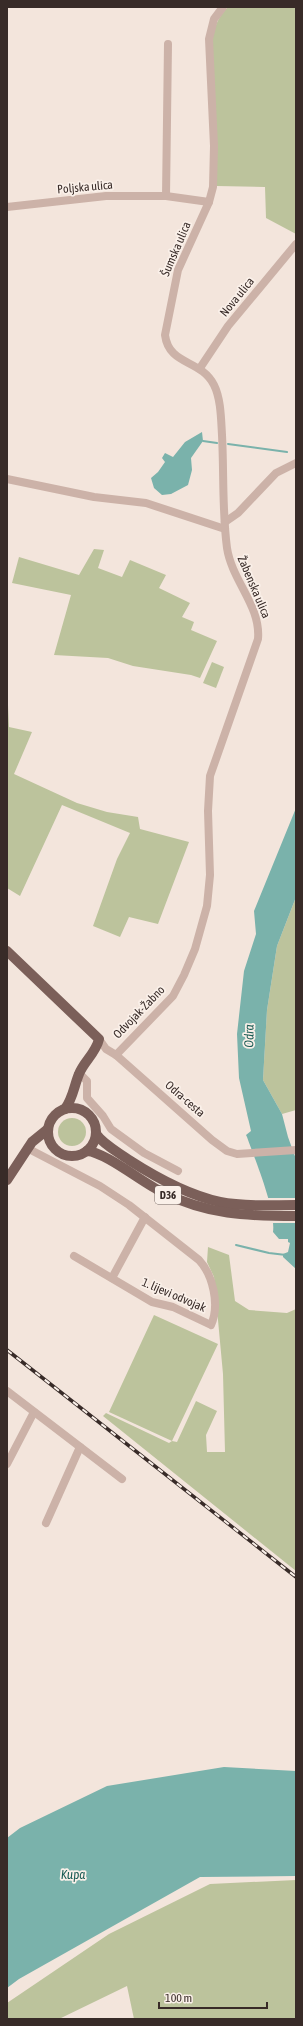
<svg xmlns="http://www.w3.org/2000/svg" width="303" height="2026" viewBox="0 0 303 2026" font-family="'Asap Condensed',sans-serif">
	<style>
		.green { fill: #bcc39c }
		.water { fill: #7ab2ab }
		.pier { fill: #f3e5dc }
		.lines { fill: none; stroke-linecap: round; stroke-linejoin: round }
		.stream { stroke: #7ab2ab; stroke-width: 2 }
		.minor { stroke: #ccb2a8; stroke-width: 8 }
		.major { stroke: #7b5f59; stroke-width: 10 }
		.rail-casing { stroke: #382b28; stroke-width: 3.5 }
		.rail { stroke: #faf0e9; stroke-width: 2; stroke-dasharray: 6; stroke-linecap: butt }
		.labels { text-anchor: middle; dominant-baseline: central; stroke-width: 3.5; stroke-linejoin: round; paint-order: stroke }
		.shield { fill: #faf0e9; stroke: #726662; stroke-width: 1 }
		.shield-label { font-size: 11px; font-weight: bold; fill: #382b28 }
		.street-label { font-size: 12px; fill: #382b28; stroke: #faf0e9 }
		.water-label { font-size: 13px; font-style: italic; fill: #1c5c55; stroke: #faf0e9 }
	</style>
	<rect width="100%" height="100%" fill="#f3e5dc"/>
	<g class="green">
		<path d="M228 7H296V234L266 218 265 187 217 186 212 42C214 27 218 17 228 7Z"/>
		<path d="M94 549 104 550 98 568 122 577 130 560 166 575 159 588 190 603 182 617 194 622 191 630 217 641 200 678 191 675 133 666 108 658 54 655 71 595 12 583 19 557 79 575Z"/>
		<path d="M212 662 224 667 216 688 203 683Z"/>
		<path d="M7 683 9 727 32 732 14 774 77 803 107 812 138 817 140 829 189 842 158 924 129 917 120 937 93 926 117 859 130 833 62 805 20 896 7 888Z"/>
		<path d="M296 897V1110L282 1114 263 1080 267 1010 277 946Z"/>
		<circle cx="72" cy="1132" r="14"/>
		<path d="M208 1247 229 1255 235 1301 249 1310 287 1313 296 1309V1571L103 1416 106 1413 169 1443 172 1441 109 1412 154 1315 218 1344 172 1441 177 1442 196 1401 217 1411 206 1435 207 1452H225L223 1374 214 1277 207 1262Z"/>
		<path d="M296 1880V2019H134L127 1986 59 2019H7V2003L109 1934 210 1884Z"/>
	</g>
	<g class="water">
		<path d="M202 432 203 441 191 458 192 470 188 485 171 494 162 495 154 488 151 478 158 472 165 462 162 458 165 453 173 457 185 442Z"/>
		<path d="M296 808V897L277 946 267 1010 263 1080 282 1114 288 1137 296 1159V1269L283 1257V1254L288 1252 290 1243 288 1242V1239H279L273 1232C276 1209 255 1160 247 1137L246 1135 251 1131 239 1078 237 1034 244 971 256 934 254 911Z"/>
		<path d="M224 1767 296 1771V1876L200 1877 19 1979 7 1988V1838L20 1828 107 1786Z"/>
	</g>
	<path class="pier" d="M265 1198H296V1223H272Z"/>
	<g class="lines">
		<g class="stream">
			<path d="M203 441 217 443"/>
			<path d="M228 444 287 452"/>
			<path d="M236 1245 269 1253 286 1255"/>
		</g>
		<g class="minor">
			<path d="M166 196 168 44"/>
			<path d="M7 207 106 196H166L209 202"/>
			<path d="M200 368 228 326 296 244"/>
			<path d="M7 479 94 497 146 503 225 529"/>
			<path d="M225 522 238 513 276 473 296 463"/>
			<path d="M99 1039 106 1049 116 1055 212 1140 227 1151 237 1154 296 1150"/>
			<path d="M116 1055 173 996 184 975 195 949 207 906 210 875 208 811 210 776 258 639C261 606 232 581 227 548 222 511 224 473 222 435 221 419 221 399 214 385 201 359 169 366 165 335L178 270 209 202 213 187 214 146 209 39 214 19 223 7"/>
			<path d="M79 1073 87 1081V1098L103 1116 111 1129 144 1153 178 1171"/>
			<path d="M27 1148 100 1186 129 1205 199 1260C213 1275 220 1305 211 1325L173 1307 152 1302 74 1256"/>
			<path d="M112 1278 145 1217"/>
			<path d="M7 1391 122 1479"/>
			<path d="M7 1464 34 1412"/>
			<path d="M46 1523 80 1447"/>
		</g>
		<g class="major">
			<path d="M7 951 99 1039C96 1053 84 1061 79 1074 74 1086 73 1098 65 1109"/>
			<circle cx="72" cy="1132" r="24"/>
			<path d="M96 1134C104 1145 118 1152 129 1160 157 1178 188 1195 220 1202 245 1207 271 1205 296 1205"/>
			<path d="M87 1151C105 1152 143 1183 162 1192 208 1215 246 1216 296 1216"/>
			<path d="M7 1180 32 1142 48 1129"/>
		</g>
		<defs>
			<path id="rail" d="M7 1350 296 1577"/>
		</defs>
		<use href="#rail" class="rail-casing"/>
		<use href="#rail" class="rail"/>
	</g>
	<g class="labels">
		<rect class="shield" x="155" y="1186" width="26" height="18" rx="3"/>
		<g class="shield-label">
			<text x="168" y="1195">D36</text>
		</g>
		<g class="street-label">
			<text transform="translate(85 187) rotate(-5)">Poljska ulica</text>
			<text transform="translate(176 249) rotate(-67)">Šumska ulica</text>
			<text transform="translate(237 297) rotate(-51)">Nova ulica</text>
			<text transform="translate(254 587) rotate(67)">Žabenska ulica</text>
			<text transform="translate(139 1012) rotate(-46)">Odvojak-Žabno</text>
			<text transform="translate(185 1099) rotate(41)">Odra-cesta</text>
			<text transform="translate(174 1295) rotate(23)">1. lijevi odvojak</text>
		</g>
		<g class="water-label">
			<text transform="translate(249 1036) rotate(-89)">Odra</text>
			<text x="73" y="1874">Kupa</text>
		</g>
	</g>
	<rect width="303" height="2026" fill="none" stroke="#382b28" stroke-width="16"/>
	<path d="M159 2002v6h108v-6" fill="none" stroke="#382b28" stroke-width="2"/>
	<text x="165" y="2002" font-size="12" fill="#382b28" stroke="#faf0e9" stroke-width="3" paint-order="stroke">100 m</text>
</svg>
